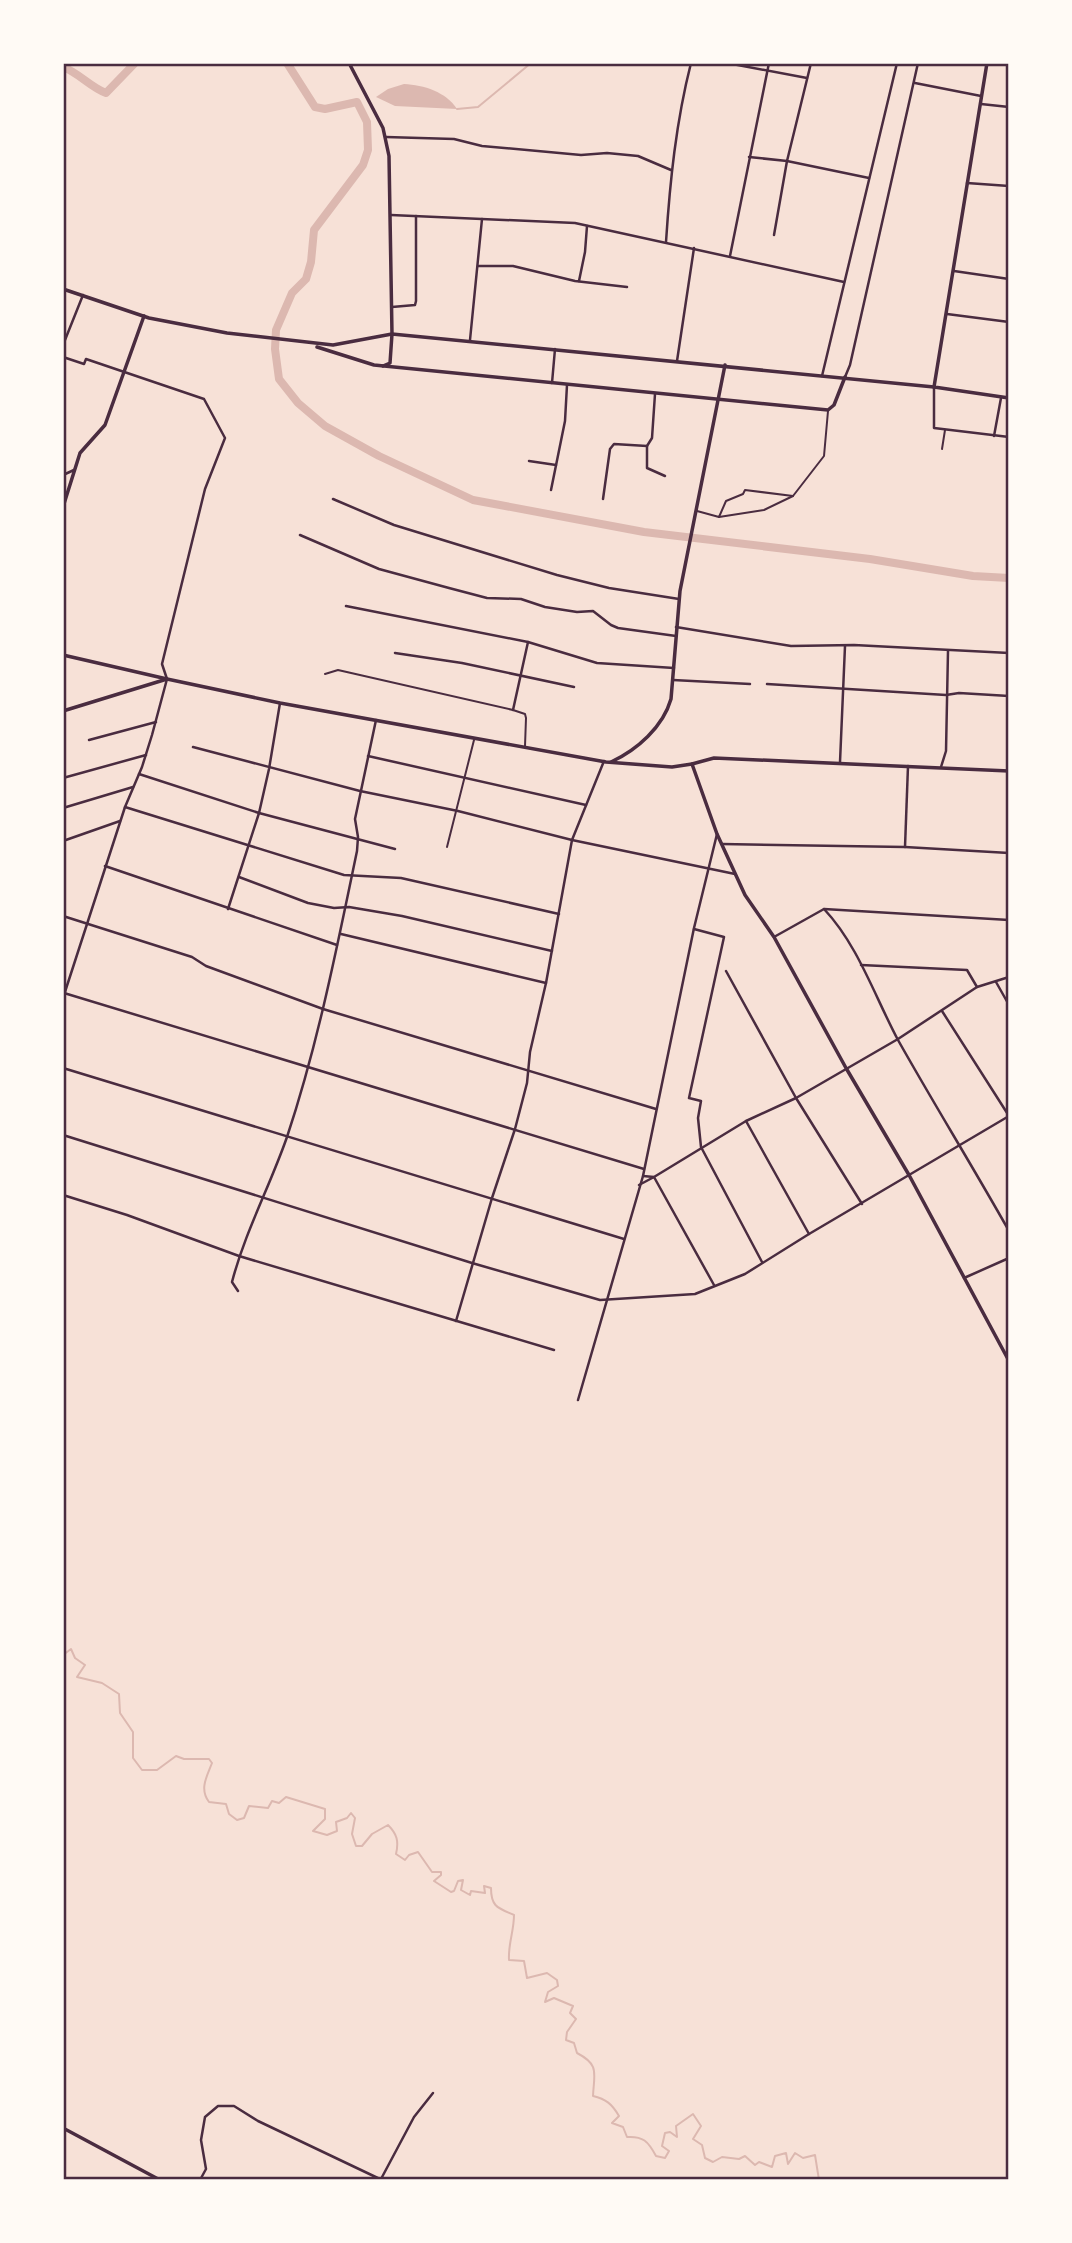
<svg xmlns="http://www.w3.org/2000/svg" width="1072" height="2243" viewBox="0 0 1072 2243" font-family="'DejaVu Sans',sans-serif">
	<style>
		.water { fill: #dcb8b0 }
		.lines { fill: none; stroke-linecap: round; stroke-linejoin: round }
		.stream { stroke: #dcb8b0; stroke-width: 2 }
		.river { stroke: #dcb8b0; stroke-width: 8 }
		.service { stroke: #4a2c40; stroke-width: 2 }
		.minor { stroke: #4a2c40; stroke-width: 2.5 }
		.tertiary { stroke: #4a2c40; stroke-width: 3.5 }
		.secondary { stroke: #4a2c40; stroke-width: 3.5 }
		.neatline { fill: none; stroke: #4a2c40; stroke-width: 2.5 }
	</style>
	<rect width="100%" height="100%" fill="#f7e1d7"/>
	<path class="water" d="M404 84C424 85 446 92 457 109L395 106 376 97 388 89Z"/>
	<g class="lines">
		<g class="stream">
			<path d="M457 109 478 107 531 63"/>
			<path d="M63 1655 71 1649 75 1658 85 1665 77 1677 102 1683 119 1694 120 1713 133 1732V1758L142 1770H157L176 1756 184 1759H209L212 1763C207 1776 199 1789 209 1802L226 1804 229 1814 237 1820 244 1818 249 1806 268 1808 272 1801 279 1803 286 1797 325 1809V1819L313 1831 327 1835 337 1831 336 1822 347 1818 351 1813 355 1818 352 1834 356 1846H362L372 1834 388 1825C397 1834 399 1841 396 1854L405 1860 409 1855 418 1852 432 1872H441V1875L434 1881 451 1892 454 1891 458 1881 463 1880 461 1890 470 1895 471 1891 485 1893 484 1886 491 1888C491 1907 498 1908 514 1915 514 1931 508 1944 509 1960L524 1961 527 1978 547 1973 557 1980 558 1986 548 1992 545 2002 554 1998 573 2006 570 2013 576 2019 567 2032 566 2040 574 2043 577 2053C600 2065 594 2073 593 2096 606 2099 612 2104 619 2116L612 2123 623 2127 627 2137C643 2136 648 2141 656 2156L665 2158 669 2151 662 2146 665 2133 670 2132 677 2137 676 2126 693 2114 701 2126 693 2139 702 2145 705 2158 713 2162 722 2157 739 2159 745 2156 755 2165 759 2162 772 2167 775 2156 786 2153 788 2164 795 2153 803 2158 815 2155 819 2180"/>
		</g>
		<g class="river">
			<path d="M287 63 315 107 325 109 357 102 367 122 368 150 363 165 314 230 311 262 306 279 292 293 276 330 275 349 279 379 298 403 325 426 379 456 473 500 644 532 870 559 973 576 1009 578"/>
			<path d="M63 67C79 73 90 87 106 93L135 63"/>
		</g>
		<g class="service">
			<path d="M942 449 945 430"/>
			<path d="M697 511 719 517 726 501 743 494 745 490 793 496"/>
			<path d="M719 517 764 510 793 496 824 456 828 411"/>
			<path d="M325 674 338 670 513 710 525 714 526 718 525 746"/>
			<path d="M447 847 474 740"/>
		</g>
		<g class="minor">
			<path d="M727 63 807 78"/>
			<path d="M915 83 981 96"/>
			<path d="M981 104 1009 107"/>
			<path d="M386 137 454 139 482 146 581 155 607 153 638 156 671 170"/>
			<path d="M749 157 787 161 869 178"/>
			<path d="M967 183 1009 186"/>
			<path d="M391 215 575 223 844 282"/>
			<path d="M774 235 787 161 811 63"/>
			<path d="M666 242C670 181 676 122 691 63"/>
			<path d="M730 256 769 63"/>
			<path d="M478 266H513L575 281 627 287"/>
			<path d="M954 271 1009 279"/>
			<path d="M579 281 585 252 587 226"/>
			<path d="M392 307 415 305 416 301V216"/>
			<path d="M947 314 1009 322"/>
			<path d="M470 340 482 219"/>
			<path d="M63 345 83 295"/>
			<path d="M63 357 84 364 86 359 204 399 225 438 205 489 162 664 167 679 152 735 142 767 125 807 63 998"/>
			<path d="M677 361 694 248"/>
			<path d="M822 376 897 63"/>
			<path d="M845 377 850 365 918 63"/>
			<path d="M552 383 555 349"/>
			<path d="M934 388V428L1009 437"/>
			<path d="M994 436 1001 398"/>
			<path d="M647 446V468L665 476"/>
			<path d="M529 461 556 465"/>
			<path d="M63 475 74 470"/>
			<path d="M551 490 565 421 567 385"/>
			<path d="M333 499 394 525 557 575 609 588 679 599"/>
			<path d="M603 499 610 449 614 444 647 446 652 438 655 394"/>
			<path d="M300 535 379 569 449 588 487 598 521 599 545 607 577 612 593 611 611 625 618 628 676 636"/>
			<path d="M346 606 528 642 597 663 674 668"/>
			<path d="M676 627 791 646 854 645 1009 653"/>
			<path d="M395 653 462 663 574 687"/>
			<path d="M673 680 750 684"/>
			<path d="M767 684 946 695 959 693 1009 696"/>
			<path d="M513 710 528 642"/>
			<path d="M89 740 156 722"/>
			<path d="M193 747 360 791 458 811 572 840 735 874"/>
			<path d="M368 756 586 805"/>
			<path d="M840 762 845 646"/>
			<path d="M941 767 946 751 948 651"/>
			<path d="M139 774 259 813 395 849"/>
			<path d="M63 778 146 755"/>
			<path d="M125 807 344 875 401 878 559 914"/>
			<path d="M63 808 133 787"/>
			<path d="M63 841 120 821"/>
			<path d="M722 844 905 847 1009 853"/>
			<path d="M905 847 908 766"/>
			<path d="M105 866 337 945"/>
			<path d="M239 877 308 903 334 908 349 907 402 916 552 951"/>
			<path d="M228 909 259 813 269 769 280 703"/>
			<path d="M824 909C858 945 875 997 898 1040 934 1104 973 1167 1009 1231"/>
			<path d="M63 916 192 957 206 966 323 1009 656 1109"/>
			<path d="M694 929 724 937 689 1098 701 1101 698 1118 701 1147 762 1262"/>
			<path d="M341 934 546 983"/>
			<path d="M774 937 824 909 1009 920"/>
			<path d="M861 965 967 970 977 987"/>
			<path d="M726 971 796 1098 862 1204"/>
			<path d="M996 982 1009 1005"/>
			<path d="M64 993 644 1169"/>
			<path d="M942 1011 1009 1116"/>
			<path d="M63 1068 624 1239"/>
			<path d="M746 1121 809 1234"/>
			<path d="M63 1135 472 1263 600 1300 695 1294 745 1274 809 1234 1009 1116"/>
			<path d="M643 1176 654 1177 746 1121 796 1098 898 1039 977 987 1009 977"/>
			<path d="M639 1185 654 1177 714 1285"/>
			<path d="M63 1195 127 1215 239 1256 554 1350"/>
			<path d="M964 1278 1009 1258"/>
			<path d="M238 1291 232 1282C245 1232 270 1186 287 1137 318 1044 337 947 357 851L358 837 355 819 376 720"/>
			<path d="M456 1321 492 1198 515 1129 527 1083 530 1052 546 983 572 840 604 761"/>
			<path d="M578 1400 643 1176 694 928 717 834"/>
			<path d="M381 2179 414 2117 433 2093"/>
			<path d="M200 2180 206 2169 201 2140 205 2117 218 2106H234L258 2121 382 2180"/>
		</g>
		<g class="tertiary">
			<path d="M349 63 383 128 389 156 392 334 390 363 383 366"/>
			<path d="M63 289 149 318 227 333 333 345 392 334 934 387"/>
			<path d="M317 347 374 365 828 410 834 405 845 377"/>
			<path d="M63 507 80 453 105 425 144 316"/>
			<path d="M63 655 167 679"/>
			<path d="M611 762C637 750 663 727 671 699L680 591 725 365"/>
			<path d="M692 764 717 834 745 895 774 937 846 1068 909 1175 1009 1361"/>
			<path d="M63 2128 160 2180"/>
		</g>
		<g class="secondary">
			<path d="M987 63 934 387 1009 398"/>
			<path d="M63 711 167 679 280 703 606 762 672 767 692 764 714 758 1009 771"/>
		</g>
	</g>
	<rect width="1072" height="2243" fill="none" stroke="#fffaf5" stroke-width="130"/>
	<rect x="65" y="65" width="942" height="2113" class="neatline"/>
</svg>
